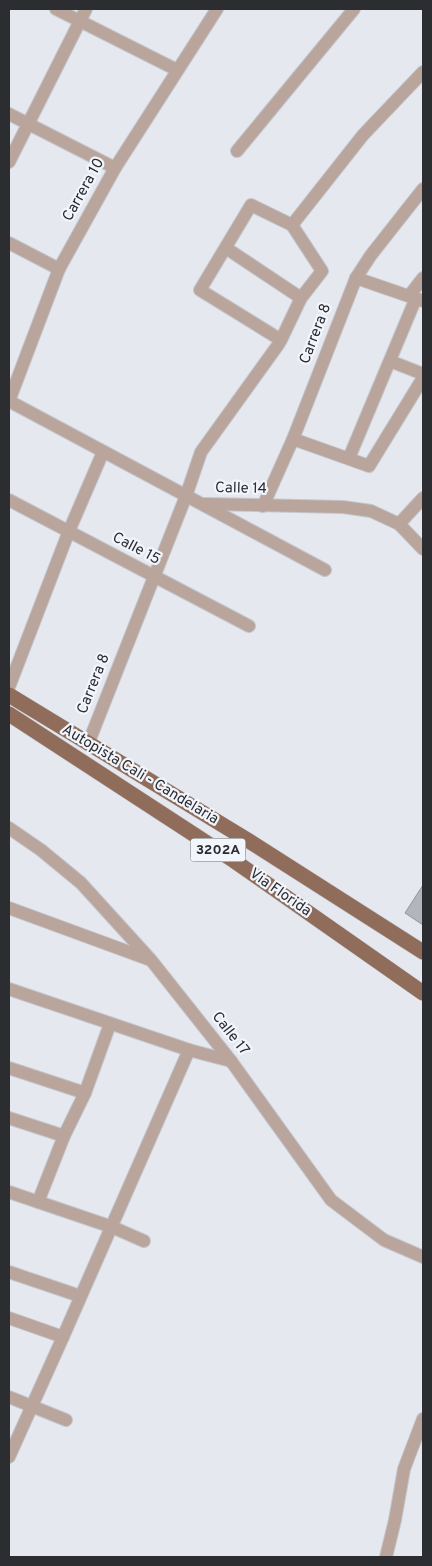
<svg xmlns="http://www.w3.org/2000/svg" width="432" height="1566" viewBox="0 0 432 1566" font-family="Overpass,sans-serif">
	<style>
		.building { fill: #b2b5bb; stroke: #93969c }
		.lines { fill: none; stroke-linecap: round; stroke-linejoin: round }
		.minor-casing { stroke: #c4c6cd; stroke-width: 14 }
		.major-casing { stroke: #c4c6cd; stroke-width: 16 }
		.minor { stroke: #b9a59b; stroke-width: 12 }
		.major { stroke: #906d5b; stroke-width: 15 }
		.labels { text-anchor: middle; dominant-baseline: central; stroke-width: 4.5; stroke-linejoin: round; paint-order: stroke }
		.shield { fill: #f2f6fc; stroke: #67696d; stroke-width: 1 }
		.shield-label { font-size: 14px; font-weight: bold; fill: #2c2d30 }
		.street-label { font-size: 15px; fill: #2c2d30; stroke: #f2f6fc }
	</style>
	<rect width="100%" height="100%" fill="#e5e8ef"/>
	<path class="building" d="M423 885V925L405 913Z"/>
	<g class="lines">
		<defs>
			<g id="minor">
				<path d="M56 9 177 70"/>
				<path d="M217 9 115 168 59 269 9 401 325 570"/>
				<path d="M9 114 115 168"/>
				<path d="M237 151 354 9"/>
				<path d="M9 162 86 9"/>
				<path d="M292 225 363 135 423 72"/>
				<path d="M9 243 59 269"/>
				<path d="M226 248 301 298"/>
				<path d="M356 278 423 301"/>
				<path d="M409 296 423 278"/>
				<path d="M390 361 423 374"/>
				<path d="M293 439 369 466 423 378"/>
				<path d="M349 458 416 298"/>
				<path d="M9 500 249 626"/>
				<path d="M205 504 343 507 371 511 399 524 423 549"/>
				<path d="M263 506 293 439 356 278 371 255 423 189"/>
				<path d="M399 524 423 498"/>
				<path d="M9 687 69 531 103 452"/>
				<path d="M88 744 186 496 201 452 278 345 281 340 301 298 322 271 292 225 251 205 200 290 281 340"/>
				<path d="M9 828 41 850 81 883 151 960 231 1061 331 1200 384 1240 423 1257"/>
				<path d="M9 908 148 959"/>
				<path d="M9 989 189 1050 231 1061"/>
				<path d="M9 1068 85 1093"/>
				<path d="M9 1118 64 1136"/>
				<path d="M9 1192 112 1227 144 1241"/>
				<path d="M38 1202 64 1136 85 1093 110 1024"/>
				<path d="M9 1272 80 1296"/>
				<path d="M9 1318 63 1337"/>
				<path d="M9 1397 66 1420"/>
				<path d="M9 1457 63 1337 189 1050"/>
				<path d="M386 1557 395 1520 404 1469 423 1419"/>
			</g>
			<g id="major">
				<path d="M9 695 249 841 423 952"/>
				<path d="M9 714 233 860 423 993"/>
			</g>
		</defs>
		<use href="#minor" class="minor-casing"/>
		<use href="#major" class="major-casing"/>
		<use href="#minor" class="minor"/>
		<use href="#major" class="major"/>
	</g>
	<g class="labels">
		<rect class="shield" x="190.5" y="838.5" width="55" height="23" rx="4"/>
		<g class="shield-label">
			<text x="218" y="850">3202A</text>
		</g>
		<g class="street-label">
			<text transform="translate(84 190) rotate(-61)">Carrera 10</text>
			<text transform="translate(316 334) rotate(-69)">Carrera 8</text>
			<text transform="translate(241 489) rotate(1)">Calle 14</text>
			<text transform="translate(136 549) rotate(28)">Calle 15</text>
			<text transform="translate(94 684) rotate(-68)">Carrera 8</text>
			<text transform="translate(140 775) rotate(31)">Autopista Cali - Candelaria</text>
			<text transform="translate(280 893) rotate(35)">Via Florida</text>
			<text transform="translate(230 1034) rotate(52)">Calle 17</text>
		</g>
	</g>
	<rect width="432" height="1566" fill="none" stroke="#2c2d30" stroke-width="20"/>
</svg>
